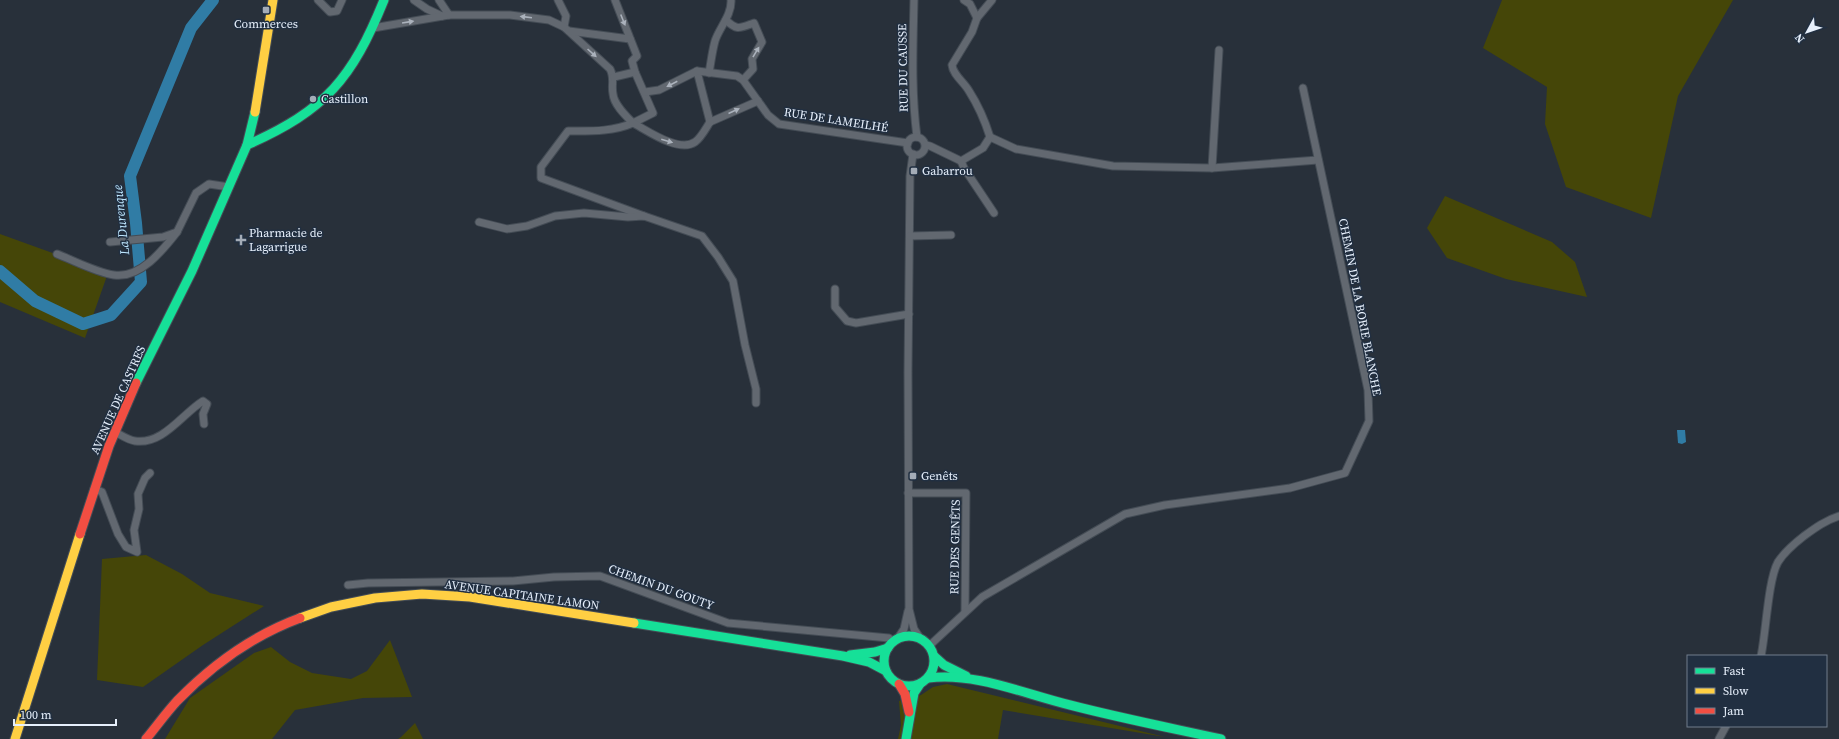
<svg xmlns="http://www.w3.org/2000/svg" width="1839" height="739" viewBox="0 0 1839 739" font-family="'Source Serif 4',serif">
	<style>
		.green { fill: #454608 }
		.water { fill: #307ca5 }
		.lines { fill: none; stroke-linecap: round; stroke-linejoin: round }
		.river { stroke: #307ca5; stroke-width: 12 }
		.street-casing { stroke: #444c55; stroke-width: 9 }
		.fast-casing { stroke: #444c55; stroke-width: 11 }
		.slow-casing { stroke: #444c55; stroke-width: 11 }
		.jam-casing { stroke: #444c55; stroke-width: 11 }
		.street { stroke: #626870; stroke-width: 7 }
		.fast { stroke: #16e098; stroke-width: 9 }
		.slow { stroke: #ffcf43; stroke-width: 9 }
		.jam { stroke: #f24e42; stroke-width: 9 }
		.oneway { fill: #abb2bc }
		.poi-dot { fill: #a4acb7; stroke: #212f41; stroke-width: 1.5 }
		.labels { text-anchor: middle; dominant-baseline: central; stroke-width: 3; stroke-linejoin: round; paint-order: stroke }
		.poi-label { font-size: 12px; fill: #e6effb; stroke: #212f41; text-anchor: start }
		.street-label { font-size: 12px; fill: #e6effb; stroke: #212f41 }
		.water-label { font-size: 13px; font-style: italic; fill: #bce4fc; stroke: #212f41 }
	</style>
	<rect width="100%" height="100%" fill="#28303a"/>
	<g class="green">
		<path d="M1502 0H1733L1678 96 1651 218 1566 187 1545 124 1547 87 1483 48Z"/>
		<path d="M1445 196 1552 242 1575 262 1587 297 1506 279 1447 258 1427 228Z"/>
		<path d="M0 234 108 273 85 338 0 302Z"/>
		<path d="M146 555 182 574 210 593 264 606 203 645 143 687 97 680 102 559Z"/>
		<path d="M390 640 412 697 363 698 295 710 272 739H165L190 698 254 653 271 647 290 662 312 673 351 679 367 671Z"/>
		<path d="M947 684 1165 737 1003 710 998 739H898L901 725 899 701 921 695 933 687Z"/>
		<path d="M415 723 423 739H398L401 737Z"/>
	</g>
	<path class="water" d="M1677 430H1685L1686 442 1682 444 1678 443Z"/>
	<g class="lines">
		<path class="river" d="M0 271 35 301 83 324 111 315 141 282 136 223 130 176 191 28 213 0"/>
		<defs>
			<g id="street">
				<path d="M318 0 330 12 337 11 342 0"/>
				<path d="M414 0 427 9 442 16"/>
				<path d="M439 0 449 15"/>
				<path d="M558 0 566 16 564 27"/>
				<path d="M615 0 637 56 632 61 635 72 653 113 633 123"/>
				<path d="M914 0C913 46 911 91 917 137"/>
				<path d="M977 18 992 0"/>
				<path d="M726 20C737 31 740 28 754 23L762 42 752 59 753 69 743 80"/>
				<path d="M373 28 449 15H510L549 20 564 27 610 69C615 78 611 85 613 94 614 105 626 116 633 123 612 132 591 131 568 131L541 167V178L644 216"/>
				<path d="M569 31 630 39"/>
				<path d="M697 71 710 122"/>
				<path d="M709 73C711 62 712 52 715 41 719 28 732 15 731 0"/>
				<path d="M614 77 635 72"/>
				<path d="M645 92 659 90 697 71 737 76 743 80 768 115 779 124 908 143"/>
				<path d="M710 122 758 101"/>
				<path d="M633 123C648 131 679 153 695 142 701 138 706 128 710 122"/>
				<circle cx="916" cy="146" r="9"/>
				<path d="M990 137 1016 149 1113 166 1212 168 1318 160"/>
				<path d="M926 145 930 146 961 161 983 148 990 137C985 121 978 105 969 91 964 82 953 75 952 65L972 32 977 18 970 4 964 0"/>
				<path d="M913 154 910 176 908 372 909 609 914 629 920 638"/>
				<path d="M961 161 964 168 994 213"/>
				<path d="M1212 168 1219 50"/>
				<path d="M479 222 507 229 527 226 555 216 584 213 628 217 644 216 702 236 718 257 733 281 745 345 756 389V403"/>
				<path d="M910 236 951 235"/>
				<path d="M110 242 163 237 177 232 196 193 209 184 229 187"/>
				<path d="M57 254C75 261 95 272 114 275 140 279 163 250 177 232"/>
				<path d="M835 289V307L847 321 856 323 909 314"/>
				<path d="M115 432C121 435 128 440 135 441 163 445 182 414 203 401L207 404 203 414 204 424"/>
				<path d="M94 489 102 492 118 534 126 547 137 552 134 530 139 509 138 494 145 478 150 473"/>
				<path d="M908 493H966L965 611"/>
				<path d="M348 585 368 583 513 581 554 577 600 576 728 623 889 638 893 642"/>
				<path d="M898 638 904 629 908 611"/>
				<path d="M929 646 982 597 1125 514 1165 505 1290 488 1345 473 1369 421 1368 390 1303 88"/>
				<path d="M1761 656C1766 633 1768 580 1778 562 1785 551 1795 543 1804 536 1815 528 1826 520 1839 516"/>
				<path d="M1719 739 1726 726"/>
			</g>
			<g id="fast">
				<path d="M247 145C326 110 352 79 384 0"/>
				<path d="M136 383 192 271 247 145 255 112"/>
				<path d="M634 623 843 656 869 662 886 671"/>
				<circle cx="909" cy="661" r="25"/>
				<path d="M850 655 875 652 888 648"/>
				<path d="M934 656 944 665 966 676"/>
				<path d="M928 678C976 672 1024 694 1070 705 1120 718 1171 728 1221 739"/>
				<path d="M906 739 914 693 920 684"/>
			</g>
			<g id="slow">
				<path d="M255 112 273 0"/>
				<path d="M300 618 331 607 375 598 422 594 470 597 634 623"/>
				<path d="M15 739 80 534"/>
			</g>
			<g id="jam">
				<path d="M80 534 109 446 136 383"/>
				<path d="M899 684 905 694 909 712"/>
				<path d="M146 739C156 727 166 713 177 701 211 666 254 635 300 618"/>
			</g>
		</defs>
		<use href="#street" class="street-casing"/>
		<use href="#fast" class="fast-casing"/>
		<use href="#slow" class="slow-casing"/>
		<use href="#jam" class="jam-casing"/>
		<use href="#street" class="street"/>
		<use href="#fast" class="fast"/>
		<use href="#slow" class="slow"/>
		<use href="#jam" class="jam"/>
	</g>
	<defs><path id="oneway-solid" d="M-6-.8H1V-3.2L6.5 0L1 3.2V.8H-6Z"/></defs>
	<g class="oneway">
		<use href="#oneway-solid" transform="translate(526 17) rotate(-173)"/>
		<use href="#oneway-solid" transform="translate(623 20) rotate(68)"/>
		<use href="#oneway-solid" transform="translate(408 22) rotate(-9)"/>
		<use href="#oneway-solid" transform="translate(756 52) rotate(-59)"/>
		<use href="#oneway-solid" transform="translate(592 53) rotate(42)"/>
		<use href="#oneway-solid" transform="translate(672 84) rotate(153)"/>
		<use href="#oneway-solid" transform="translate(734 111) rotate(-24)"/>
		<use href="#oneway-solid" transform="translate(667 141) rotate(16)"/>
	</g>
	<g class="poi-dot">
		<rect x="262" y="6" width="8" height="8" rx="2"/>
		<circle cx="313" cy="99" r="4"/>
		<rect x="910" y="167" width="8" height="8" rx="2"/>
		<path d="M239 234h4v4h4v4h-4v4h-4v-4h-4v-4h4z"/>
		<rect x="909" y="472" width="8" height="8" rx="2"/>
	</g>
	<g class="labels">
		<g class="poi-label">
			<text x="266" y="24" text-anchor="middle">Commerces</text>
			<text x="321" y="99">Castillon</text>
			<text x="922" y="171">Gabarrou</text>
			<text x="249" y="233">Pharmacie de<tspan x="249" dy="14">Lagarrigue</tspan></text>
			<text x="921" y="476">Genêts</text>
		</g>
		<g class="street-label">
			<text transform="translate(903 68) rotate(-91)">RUE DU CAUSSE</text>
			<text transform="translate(836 120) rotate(9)">RUE DE LAMEILHÉ</text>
			<text transform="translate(1360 307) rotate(79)">CHEMIN DE LA BORIE BLANCHE</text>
			<text transform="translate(118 400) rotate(-66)">AVENUE DE CASTRES</text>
			<text transform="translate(955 547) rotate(-89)">RUE DES GENÊTS</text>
			<text transform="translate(661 587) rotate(20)">CHEMIN DU GOUTY</text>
			<text transform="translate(522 595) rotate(8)">AVENUE CAPITAINE LAMON</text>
		</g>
		<g class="water-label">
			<text transform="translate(121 220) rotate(-96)">La Durenque</text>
		</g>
	</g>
	<rect x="1687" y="655" width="140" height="72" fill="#212f41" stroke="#707c8b"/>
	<rect x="1695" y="668" width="20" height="6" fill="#16e098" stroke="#707c8b"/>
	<text x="1723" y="675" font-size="12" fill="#e6effb">Fast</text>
	<rect x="1695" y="688" width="20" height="6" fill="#ffcf43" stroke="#707c8b"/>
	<text x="1723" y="695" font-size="12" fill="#e6effb">Slow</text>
	<rect x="1695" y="708" width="20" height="6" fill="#f24e42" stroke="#707c8b"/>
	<text x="1723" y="715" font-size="12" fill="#e6effb">Jam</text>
	<g transform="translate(1807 32) rotate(230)" stroke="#212f41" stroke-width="3" paint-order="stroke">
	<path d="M0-3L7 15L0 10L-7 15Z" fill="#e6effb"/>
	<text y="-6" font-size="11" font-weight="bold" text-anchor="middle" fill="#e6effb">N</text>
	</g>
	<path d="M14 719v6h102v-6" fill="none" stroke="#e6effb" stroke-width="2"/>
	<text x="20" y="719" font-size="12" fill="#e6effb" stroke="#212f41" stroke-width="3" paint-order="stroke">100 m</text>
</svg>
